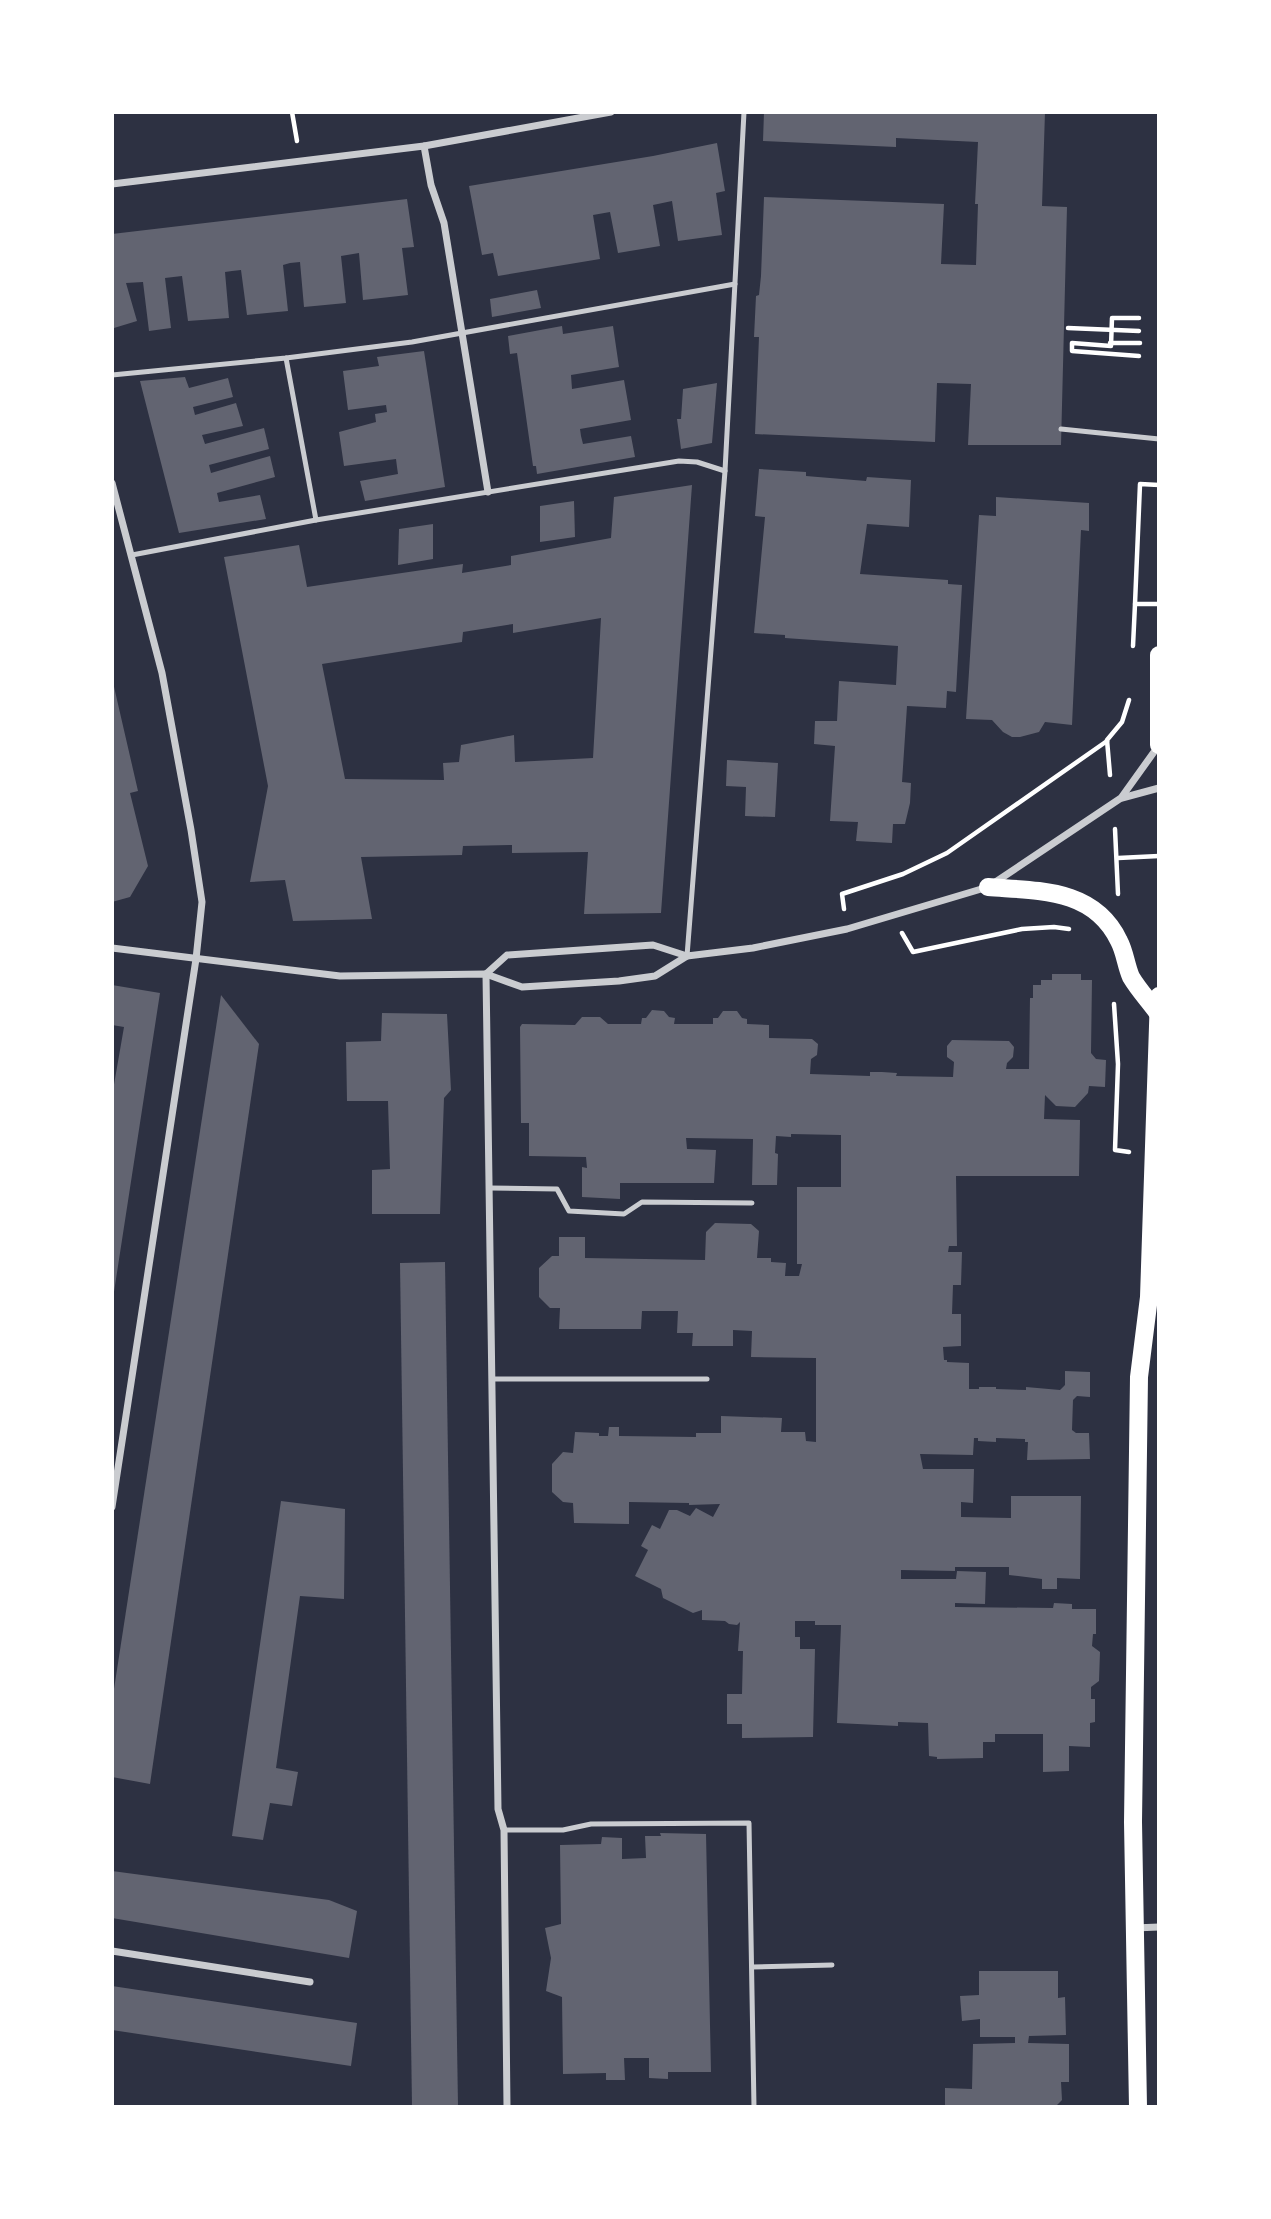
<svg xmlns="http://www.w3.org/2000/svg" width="1271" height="2219" viewBox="0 0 1271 2219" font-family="'Asap Condensed',sans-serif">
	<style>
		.building { fill: #626471; fill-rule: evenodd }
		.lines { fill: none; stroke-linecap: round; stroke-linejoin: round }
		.path { stroke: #fff; stroke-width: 4.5 }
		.service { stroke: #caccd0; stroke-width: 5 }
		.minor { stroke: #caccd0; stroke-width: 7 }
		.primary { stroke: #fff; stroke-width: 18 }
	</style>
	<rect width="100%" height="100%" fill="#2d3142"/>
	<g class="building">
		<path d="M764 112H1045L1042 206 1067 207 1061 445H968L971 384 937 383 935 442 755 434 759 337H754L756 296 759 295 761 276 764 197 944 204 941 264 976 265 978 204H975L978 142 896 138V147L763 141Z"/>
		<path d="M717 143 725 191 716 193 722 235 678 241 672 201 653 205 660 246 618 253 610 212 593 215 600 259 498 276 493 253 482 255 469 186 653 156Z"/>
		<path d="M407 199 414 247 402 248 408 295 363 300 359 253 341 256 346 303 304 307 300 262 290 263 283 265 288 311 247 315 241 270 232 271 225 272 229 318 188 321 182 276 165 278 171 328 149 331 143 282 126 283 137 321 114 328 112 320V234Z"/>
		<path d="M537 290 541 308 492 317 490 299Z"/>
		<path d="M562 326 563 334 613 326 619 367 571 375 572 389 624 380 631 420 580 429 581 436 583 444 631 436 635 457 537 474 536 466H533L517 353 510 354 508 336Z"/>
		<path d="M424 351 445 487 365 501 360 481 398 474 397 467 396 459 344 466 339 432 376 422 375 414 387 412 386 405 348 410 343 371 379 366 377 357Z"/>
		<path d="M185 377 189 388 228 378 233 397 193 407 195 415 236 403 243 426 202 435 205 444 264 428 269 449 209 465 211 473 270 456 275 477 217 493 219 502 260 495 266 519 179 533 140 381Z"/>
		<path d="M717 383 712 443 681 449 677 419H681L683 389Z"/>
		<path d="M759 469 806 472V476L866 481 867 477 911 480 909 527 867 524 860 574 948 580V584L962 585 956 692 947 691 946 708 907 706 902 782 911 783 910 803 905 824H893L892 843 856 841 858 822 830 821 835 746 814 744 815 721H837L839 681 896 685 898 646 785 638V635L754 633 765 517 755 516Z"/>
		<path d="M692 485 661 913 584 914 588 852 512 853V845L463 846 462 855 361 857 372 919 293 921 285 880 250 882 268 786 224 557 299 545 307 587 463 564 462 573 511 565V556L611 538 614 497ZM601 618 593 758 515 762 514 735 461 745 459 762 443 763 444 780 345 779 322 664 462 642 463 632 513 624V633Z"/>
		<path d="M996 497 1089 503V531L1081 530 1072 725 1045 722 1039 732 1020 737H1012L1003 732 992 720 966 719 979 515 996 516Z"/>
		<path d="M574 501 575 537 540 542V506Z"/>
		<path d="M433 524V559L398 565 399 529Z"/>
		<path d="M112 678 138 791 130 793 148 866 130 897 112 902Z"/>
		<path d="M727 760 778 763 775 817 745 816 746 787 726 786Z"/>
		<path d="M1052 974H1081V980H1092L1091 1053 1096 1059 1106 1060 1105 1087 1089 1086 1088 1093 1075 1107 1056 1106 1045 1095 1044 1119 1080 1120 1079 1176H956L957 1246H949L948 1252H962L961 1285H953L952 1314H961V1346L943 1347 944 1360H947V1362L969 1363V1389H979V1387H996V1389L1026 1390V1387L1060 1390 1065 1385V1371L1090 1372V1397L1077 1396 1073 1400 1072 1430 1076 1433H1089L1090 1459 1027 1460 1028 1442H1025V1439L996 1438V1442L978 1441V1438H974L973 1455 920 1454 923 1469H974L973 1503 961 1502V1517L1011 1518V1496H1081L1080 1579 1057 1578V1589H1042V1579L1009 1575V1567H955V1571L901 1570V1579H956L957 1571 986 1572 985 1604 955 1603V1607L1053 1608 1054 1603 1072 1604V1609H1096V1634H1093L1092 1646 1100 1652 1099 1681 1091 1687V1699H1095V1722L1090 1723V1747L1069 1746V1771L1043 1772V1734H995V1742H983V1758L937 1759V1757L929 1756 928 1723 898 1722V1726L837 1723 841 1625H815V1621H795V1637H800V1649H815L813 1737 742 1738V1724H727V1694H742L743 1651H738L740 1622 737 1625 729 1624 725 1621 702 1620V1610L693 1613 663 1598 661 1589 635 1576 648 1550 641 1546 652 1525 660 1529 669 1510H677L690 1516 696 1508 713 1517 720 1504 689 1505V1503L629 1502V1524L574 1523 573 1503 563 1502 552 1492V1464L563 1452 573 1453 575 1432 599 1433V1436H608L609 1427H619V1436L696 1437V1433H721V1416L782 1418 781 1432H805L806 1441 816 1442V1358L751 1357 752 1331 733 1330V1346H692L693 1333H677L678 1311H642L641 1329H559L560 1308H550L539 1297V1268L552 1256H559V1237H585V1258L705 1260 706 1232 715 1223 751 1224 759 1231 757 1258H771V1262L786 1263 785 1276H799L802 1264H797V1187H841V1135L791 1134V1137L776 1136 775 1153 778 1154 777 1185H752L753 1139 686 1138 687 1149 716 1150 714 1183H620V1199L582 1197V1167L587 1168 586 1157 529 1156V1123H521L520 1027 522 1024 575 1025 582 1017H600L608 1024H641L642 1018H646L652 1010 664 1011 669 1017 675 1018 674 1024H713V1018H718L723 1011H737L742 1018 747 1019V1024L769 1025V1038L812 1039 818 1044 817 1055 811 1059 810 1074 870 1076V1072H882L897 1073 896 1076 953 1077 954 1062 947 1057V1046L952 1040 1009 1041 1014 1047 1013 1057 1007 1063 1006 1069H1029L1030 998H1033V985H1041V980H1052Z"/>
		<path d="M112 985 160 993 114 1292 112 1096 124 1027 112 1025Z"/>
		<path d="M221 995 259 1044 150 1784 112 1777V1702Z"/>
		<path d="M382 1013 447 1014 451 1090 444 1098 440 1214H372V1170L390 1169 388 1101H347L346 1042 381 1041Z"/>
		<path d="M445 1262 458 2107H412L400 1263Z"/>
		<path d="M281 1501 345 1509 344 1599 300 1596 276 1768 298 1772 292 1806 270 1803 263 1840 232 1836Z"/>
		<path d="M660 1833 706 1834 711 2072H668V2079L649 2078V2058H624L625 2080H606V2073L563 2074 562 1997 546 1991 551 1958 545 1928 561 1924 560 1845 601 1844 602 1837 622 1838V1859L646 1858 645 1836H661Z"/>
		<path d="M112 1871 329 1900 357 1911 349 1958 112 1918Z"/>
		<path d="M979 1971H1058V1998L1065 1997 1066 2035 1029 2036 1028 2043 1069 2044V2082H1061L1062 2100 1055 2107H945V2088L972 2089 973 2044 1015 2043V2037H980V2019L962 2021 960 1996 979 1995Z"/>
		<path d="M112 1986 357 2023 351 2066 112 2030Z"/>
	</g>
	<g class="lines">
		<g class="path">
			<path d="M292 112 297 141"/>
			<path d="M1139 318H1112L1111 346 1072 343V351L1139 356"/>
			<path d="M1068 328 1139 331"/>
			<path d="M1110 343H1140"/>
			<path d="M1135 604 1140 484 1159 485"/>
			<path d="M1133 646 1135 604H1159"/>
			<path d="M1110 775 1107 740 1122 722 1129 700"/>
			<path d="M1115 829 1118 894"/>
			<path d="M1118 858 1159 856"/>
			<path d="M844 909 842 894 903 874 947 853 1107 741"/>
			<path d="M902 933 913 952 1022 929 1054 927 1069 929"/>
			<path d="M1114 1004 1118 1064 1115 1150 1129 1152"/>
		</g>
		<g class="service">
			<path d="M286 358 316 520"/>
			<path d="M112 375 286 358 412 342 735 284"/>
			<path d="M1061 429 1159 439"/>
			<path d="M132 555 316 520 679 461 697 462 725 471"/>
			<path d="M687 956 725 471 744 112"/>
			<path d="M490 1188 557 1189 569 1211 624 1214 642 1202 752 1203"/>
			<path d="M492 1379H707"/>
			<path d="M504 1830H563L591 1824 749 1823 754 2107"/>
			<path d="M752 1967 832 1965"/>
		</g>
		<g class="minor">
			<path d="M424 146 431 185 444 223 488 492"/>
			<path d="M112 184 424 146 611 112"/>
			<path d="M112 483 162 673 191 830 202 902 196 959 112 1507"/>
			<path d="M1122 798 1159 788"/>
			<path d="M112 948 340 976 486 974 522 987 619 981 655 976 687 956"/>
			<path d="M486 974 498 1809 504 1830 507 2107"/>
			<path d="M486 974 507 955 653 945 687 956 753 948 847 929 988 887 1121 798 1159 745"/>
			<path d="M1134 1928 1159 1927"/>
			<path d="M112 1951 310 1982"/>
		</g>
		<g class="primary">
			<path d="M1159 655V745"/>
			<path d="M988 887C1038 891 1094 888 1119 941 1125 952 1126 966 1131 977 1138 989 1149 1001 1157 1012"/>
			<path d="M1138 2107 1133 1822 1139 1377 1149 1297 1159 996"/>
		</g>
	</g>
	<rect width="1271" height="2219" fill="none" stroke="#ffffff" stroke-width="228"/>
</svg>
